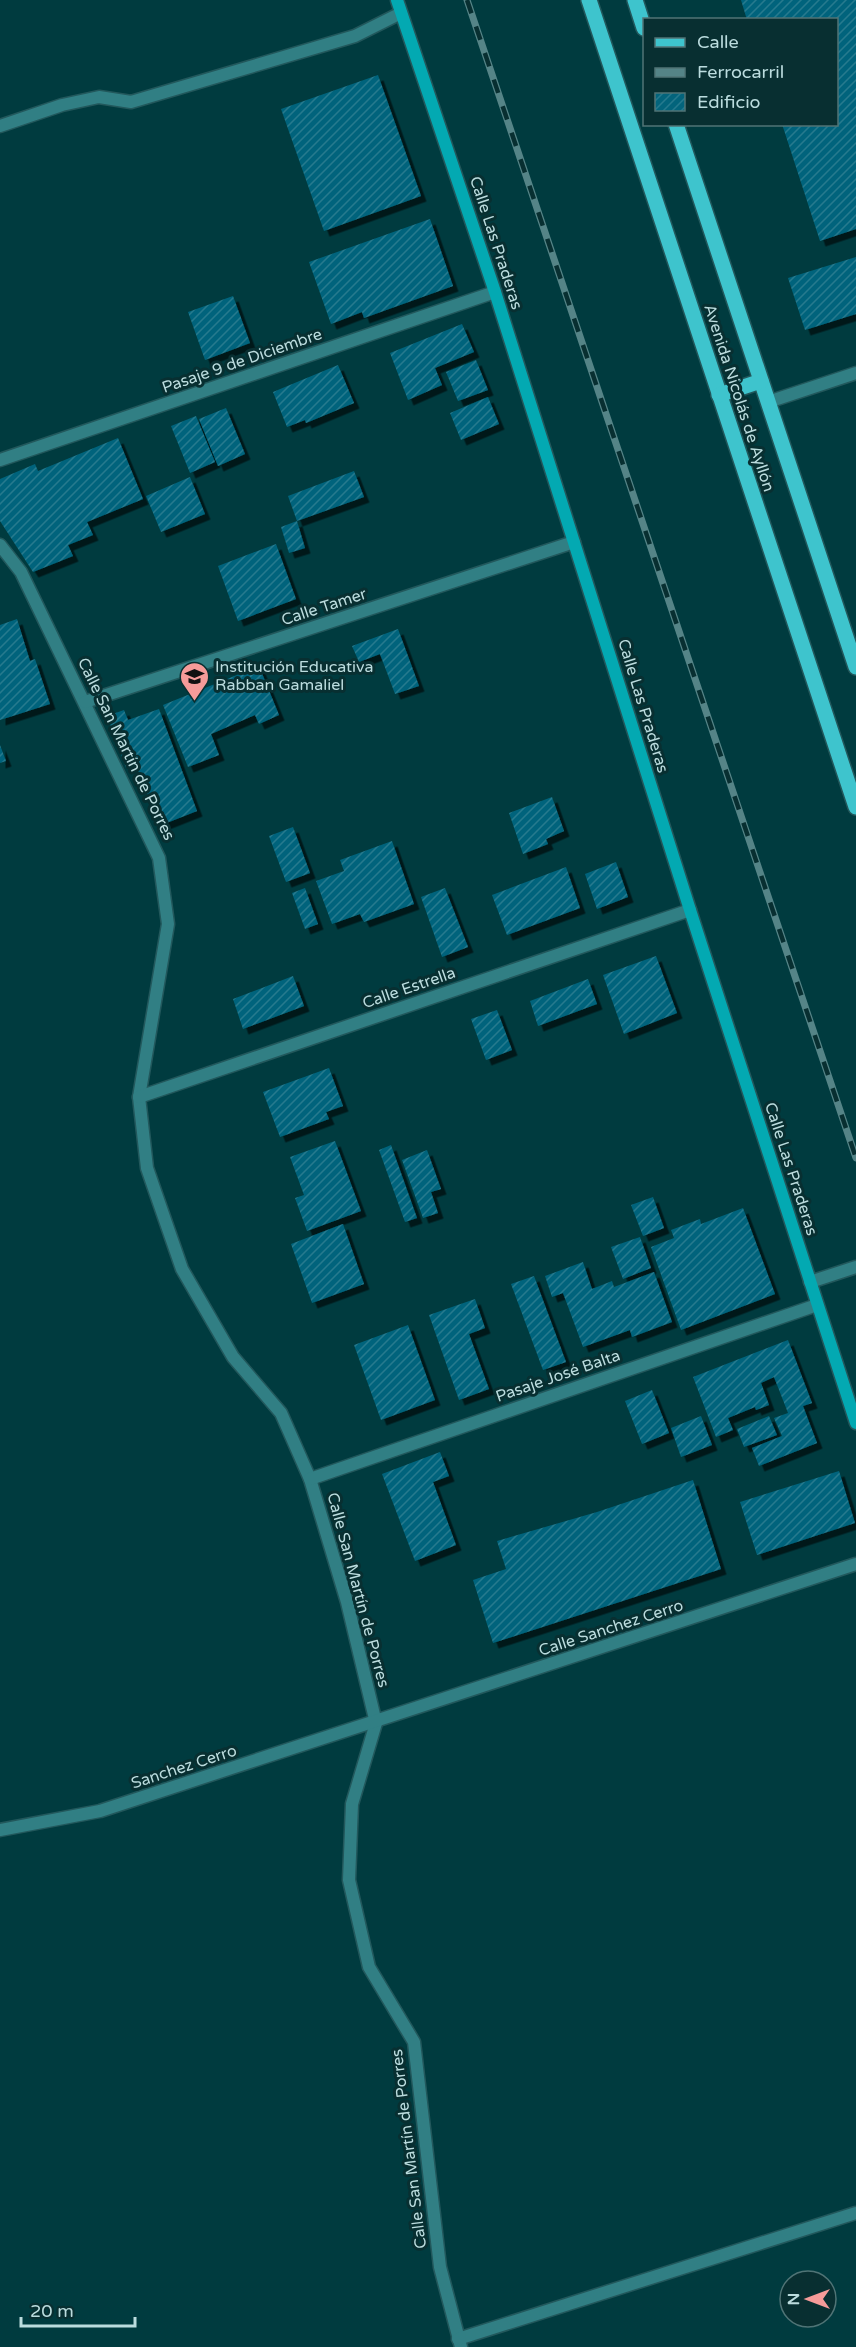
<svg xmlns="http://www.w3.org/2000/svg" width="856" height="2347" viewBox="0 0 856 2347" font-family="'Varela Round',sans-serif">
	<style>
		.building { fill: url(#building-hatch); filter: url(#shadow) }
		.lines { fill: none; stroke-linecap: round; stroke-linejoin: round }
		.lane-casing { stroke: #22585c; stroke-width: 15 }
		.street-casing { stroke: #22585c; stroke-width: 15 }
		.secondary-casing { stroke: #22585c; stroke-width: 15 }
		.primary-casing { stroke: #22585c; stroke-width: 18 }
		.lane { stroke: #317f84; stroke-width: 12 }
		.street { stroke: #317f84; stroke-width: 12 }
		.secondary { stroke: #03a9b2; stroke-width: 12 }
		.primary { stroke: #3ec4cd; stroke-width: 15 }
		.rail-casing { stroke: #558487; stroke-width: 7 }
		.rail { stroke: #082f31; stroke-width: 4.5; stroke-dasharray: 14; stroke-linecap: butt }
		.labels { text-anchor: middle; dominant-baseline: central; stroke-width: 6; stroke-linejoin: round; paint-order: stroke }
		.street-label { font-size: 16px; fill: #bbdcde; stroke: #082f31 }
		.poi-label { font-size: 16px; fill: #bbdcde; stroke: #082f31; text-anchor: start }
	</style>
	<defs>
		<pattern id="building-hatch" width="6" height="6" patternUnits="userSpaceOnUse" patternTransform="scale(1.5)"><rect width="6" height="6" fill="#03647c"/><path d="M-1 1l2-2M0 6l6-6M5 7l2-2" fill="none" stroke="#267a8e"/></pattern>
		<filter id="shadow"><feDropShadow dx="5.5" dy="5.5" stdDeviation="0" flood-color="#0009"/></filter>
	</defs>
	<rect width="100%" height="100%" fill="#003b3f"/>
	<g class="building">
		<path d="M741 0H856V229L820 241 782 124H836V20H747Z"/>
		<path d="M378 75 421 196 324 231 281 109Z"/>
		<path d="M430 219 453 286 364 318 362 312 331 324 309 262Z"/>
		<path d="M856 257V314L805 330 788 278Z"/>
		<path d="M233 296 250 343 205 360 188 312Z"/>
		<path d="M462 324 474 352 435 368 442 385 408 400 390 353Z"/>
		<path d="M476 360 488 390 458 401 446 372Z"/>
		<path d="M338 365 354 403 306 423 305 420 287 427 273 392Z"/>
		<path d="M488 397 499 424 461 440 450 413Z"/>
		<path d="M226 408 245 454 218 466 199 419Z"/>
		<path d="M196 416 215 462 190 473 171 426Z"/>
		<path d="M118 438 143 499 87 522 93 535 68 545 73 556 33 572 0 521V479L35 464 38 471Z"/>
		<path d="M354 471 364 497 297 521 288 496Z"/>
		<path d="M190 477 205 514 161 532 146 496Z"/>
		<path d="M297 521 305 548 289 553 281 527Z"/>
		<path d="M276 544 296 599 238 621 218 566Z"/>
		<path d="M17 619 30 661 35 659 50 704 0 720V625Z"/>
		<path d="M398 629 419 686 395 694 380 654 359 662 352 646Z"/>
		<path d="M259 666 279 715 259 724 255 715 211 734 219 755 188 767 163 705Z"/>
		<path d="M159 709 197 811 159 826 136 765 126 768 107 716 124 710 128 720Z"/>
		<path d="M0 745 6 761 0 763Z"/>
		<path d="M552 797 564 831 546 839 548 844 523 854 509 813Z"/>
		<path d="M293 827 310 873 286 882 269 836Z"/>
		<path d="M392 841 414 904 364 922 360 914 332 924 316 881 344 871 340 860Z"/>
		<path d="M616 862 628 897 597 909 585 874Z"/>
		<path d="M566 867 580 908 507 935 492 895Z"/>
		<path d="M305 888 318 924 305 929 292 893Z"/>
		<path d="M445 888 468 947 442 957 421 897Z"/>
		<path d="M656 956 677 1013 624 1034 603 975Z"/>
		<path d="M293 976 304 1006 243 1029 233 999Z"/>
		<path d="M588 979 597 1004 538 1026 530 1001Z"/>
		<path d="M497 1010 512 1050 486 1060 471 1019Z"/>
		<path d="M329 1068 343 1106 326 1112 329 1119 280 1137 263 1092Z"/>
		<path d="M335 1141 361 1211 307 1231 295 1198 304 1195 290 1157Z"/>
		<path d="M391 1145 417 1218 405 1222 379 1150Z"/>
		<path d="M427 1150 441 1189 431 1192 438 1213 423 1218 402 1160Z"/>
		<path d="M653 1197 664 1228 643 1236 631 1205Z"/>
		<path d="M743 1208 775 1294 681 1330 651 1247 674 1238 671 1230 700 1219 701 1224Z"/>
		<path d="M343 1224 364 1284 312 1303 291 1244Z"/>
		<path d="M640 1237 651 1268 623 1279 611 1247Z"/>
		<path d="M583 1262 592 1289 612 1281 614 1287 654 1272 672 1322 632 1337 630 1330 583 1347 563 1293 552 1297 545 1276Z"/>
		<path d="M534 1276 566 1362 543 1370 511 1284Z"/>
		<path d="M475 1299 485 1328 469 1334 489 1389 459 1400 429 1315Z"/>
		<path d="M408 1325 435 1400 381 1420 354 1345Z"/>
		<path d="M788 1340 812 1403 803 1406 817 1443 759 1466 752 1448 782 1436 774 1418 788 1413 774 1377 761 1383 769 1405 756 1410 755 1407 728 1418 733 1430 716 1437 693 1377Z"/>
		<path d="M652 1390 669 1433 642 1444 625 1401Z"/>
		<path d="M701 1416 712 1445 681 1457 671 1428Z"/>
		<path d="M769 1416 777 1435 744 1447 737 1429Z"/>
		<path d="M440 1452 449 1476 433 1482 456 1545 415 1561 382 1474Z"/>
		<path d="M839 1471 855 1523 757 1555 740 1502Z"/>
		<path d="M693 1480 721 1569 493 1643 473 1580 506 1569 497 1541 597 1512Z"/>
	</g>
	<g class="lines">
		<defs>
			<g id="lane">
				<path d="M0 126 62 105 99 97 131 102 355 36 401 13"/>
				<path d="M768 402 856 373"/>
			</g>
			<g id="street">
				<path d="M0 460 495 292"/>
				<path d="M0 545 21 572 159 858 168 924 139 1097 147 1168 182 1269 233 1357 281 1413 310 1479 347 1602 376 1723 352 1804 349 1880 369 1967 414 2042 440 2267 461 2347"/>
				<path d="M85 702 574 542"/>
				<path d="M139 1097 690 910"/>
				<path d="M810 1282 856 1267"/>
				<path d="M310 1479 817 1305"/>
				<path d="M0 1830 100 1811 856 1564"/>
				<path d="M458 2339 856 2213"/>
			</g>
			<path id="secondary" d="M397 0 495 292 690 910 856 1423"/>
			<g id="primary">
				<path d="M589 0 856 807"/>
				<path d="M635 0 644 28"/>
				<path d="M676 124 856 667"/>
				<path d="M719 395 761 381"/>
			</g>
		</defs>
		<use href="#lane" class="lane-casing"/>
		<use href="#street" class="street-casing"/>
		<use href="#secondary" class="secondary-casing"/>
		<use href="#primary" class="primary-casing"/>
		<use href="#lane" class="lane"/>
		<use href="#street" class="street"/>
		<use href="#secondary" class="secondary"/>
		<use href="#primary" class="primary"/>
		<defs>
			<path id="rail" d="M467 0 856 1158"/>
		</defs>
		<use href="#rail" class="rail-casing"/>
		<use href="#rail" class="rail"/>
	</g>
	<defs>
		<symbol id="school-pin" viewBox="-11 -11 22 30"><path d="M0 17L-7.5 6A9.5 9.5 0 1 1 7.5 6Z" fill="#f59b99" stroke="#082f31"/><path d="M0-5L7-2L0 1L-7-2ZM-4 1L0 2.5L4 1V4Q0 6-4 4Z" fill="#111"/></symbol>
	</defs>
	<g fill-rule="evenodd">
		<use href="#school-pin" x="178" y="660" width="33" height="45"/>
	</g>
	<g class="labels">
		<g class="street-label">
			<text transform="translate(496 243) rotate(72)">Calle Las Praderas</text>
			<text transform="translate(242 361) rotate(-19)">Pasaje 9 de Diciembre</text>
			<text transform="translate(739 398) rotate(72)">Avenida Nicolás de Ayllón</text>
			<text transform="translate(324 607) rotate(-18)">Calle Tamer</text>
			<text transform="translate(643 706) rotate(73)">Calle Las Praderas</text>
			<text transform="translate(126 749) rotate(64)">Calle San Martín de Porres</text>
			<text transform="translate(409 988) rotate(-19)">Calle Estrella</text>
			<text transform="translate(791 1169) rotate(72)">Calle Las Praderas</text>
			<text transform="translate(558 1376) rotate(-19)">Pasaje José Balta</text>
			<text transform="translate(358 1590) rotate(75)">Calle San Martín de Porres</text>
			<text transform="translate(611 1628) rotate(-18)">Calle Sanchez Cerro</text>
			<text transform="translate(184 1767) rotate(-18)">Sanchez Cerro</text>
			<text transform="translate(409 2149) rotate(-97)">Calle San Martín de Porres</text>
		</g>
		<g class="poi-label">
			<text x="215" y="667">Institución Educativa<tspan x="215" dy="18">Rabban Gamaliel</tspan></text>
		</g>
	</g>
	<rect x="643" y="18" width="195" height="108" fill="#082f31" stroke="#507476" stroke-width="1.5"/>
	<rect x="655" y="38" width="30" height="9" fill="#3ec4cd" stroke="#507476" stroke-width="1.5"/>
	<text x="697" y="48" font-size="18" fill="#bbdcde">Calle</text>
	<rect x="655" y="68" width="30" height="9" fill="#558487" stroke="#507476" stroke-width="1.5"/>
	<text x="697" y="78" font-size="18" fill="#bbdcde">Ferrocarril</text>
	<rect x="655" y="93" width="30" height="18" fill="url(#building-hatch)" stroke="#507476" stroke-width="1.5"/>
	<text x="697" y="108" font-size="18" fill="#bbdcde">Edificio</text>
	<g transform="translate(808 2299) rotate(270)"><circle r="28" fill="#082f31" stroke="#507476" stroke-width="1.5"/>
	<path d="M0-4.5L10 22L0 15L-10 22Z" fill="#f59b99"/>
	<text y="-9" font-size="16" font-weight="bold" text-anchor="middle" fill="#bbdcde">N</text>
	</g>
	<path d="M21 2317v9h114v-9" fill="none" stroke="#bbdcde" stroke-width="3"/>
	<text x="30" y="2317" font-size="18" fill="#bbdcde" stroke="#082f31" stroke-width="4.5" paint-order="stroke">20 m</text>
</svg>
